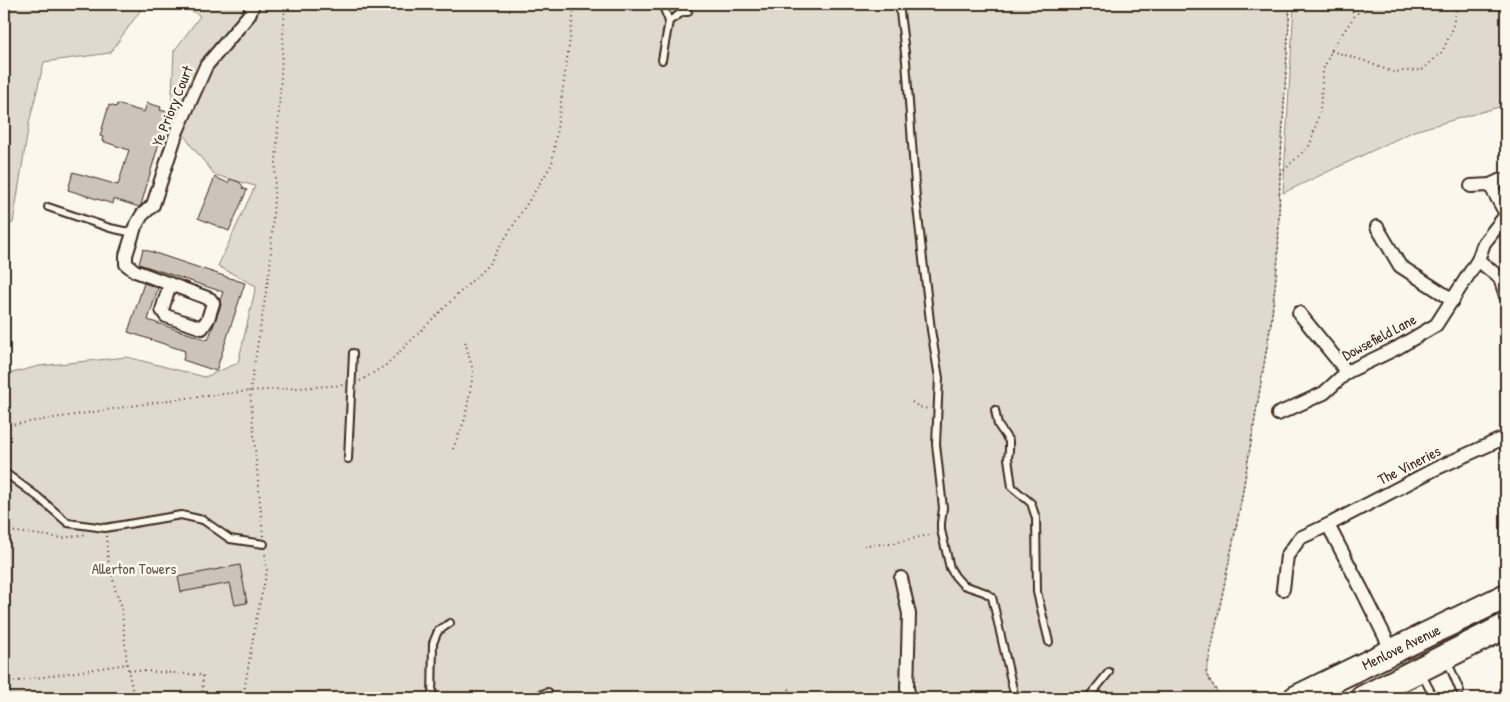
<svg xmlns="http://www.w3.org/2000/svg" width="1510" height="702" viewBox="0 0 1510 702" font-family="'Patrick Hand',sans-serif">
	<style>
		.green { fill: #dfd9ce; stroke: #8d8276 }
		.building { fill: #ccc4b9; stroke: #3b2a1e }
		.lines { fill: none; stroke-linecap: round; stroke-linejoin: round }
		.lane-casing { stroke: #3b2a1e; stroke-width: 10 }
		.street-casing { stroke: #3b2a1e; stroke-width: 16 }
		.highway-casing { stroke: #3b2a1e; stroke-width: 28 }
		.path { stroke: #3b2a1e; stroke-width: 2; stroke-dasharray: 1 4; stroke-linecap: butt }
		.lane { stroke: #fbf7ec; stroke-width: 6 }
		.street { stroke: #fbf7ec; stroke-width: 12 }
		.highway { stroke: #fbf7ec; stroke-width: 24 }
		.labels { text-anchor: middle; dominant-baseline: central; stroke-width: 5; stroke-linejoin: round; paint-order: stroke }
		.street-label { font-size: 15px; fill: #3b2a1e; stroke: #fbf7ec }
		.park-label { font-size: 15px; fill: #64564a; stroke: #fbf7ec }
	</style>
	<rect width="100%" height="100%" fill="#fbf7ec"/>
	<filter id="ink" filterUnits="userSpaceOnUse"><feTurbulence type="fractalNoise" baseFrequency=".02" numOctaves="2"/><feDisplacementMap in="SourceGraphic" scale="10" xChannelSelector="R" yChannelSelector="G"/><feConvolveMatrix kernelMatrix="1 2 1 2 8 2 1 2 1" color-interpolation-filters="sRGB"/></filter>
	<g filter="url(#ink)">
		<g class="green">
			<path d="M4 4H145L110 53 44 62 29 123 13 223 4 226Z"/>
			<path d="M181 4H1290L1280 174 1278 258 1271 323 1240 508 1206 674 1221 698H4V375L39 366 127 357 205 377 238 363 256 286 218 266 255 186 215 175 190 144 171 115 174 51 200 16Z"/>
			<path d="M1294 4H1506V105L1414 131 1283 193Z"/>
		</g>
		<g class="building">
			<path d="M147 103 161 107 160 110 168 112 141 205 139 207 114 199 113 204 68 190 73 172 118 185 129 150 102 141 103 137 100 136 109 105 116 107 117 104 144 112Z"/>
			<path d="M215 177 228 183 230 179 239 182 243 186 242 188 247 190 229 231 198 218Z"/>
			<path d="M143 249 245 283 216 371 183 360 185 351 128 332 144 283 158 288 148 320 208 340 221 305 220 300 223 292 139 264Z"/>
			<path d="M240 565 247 603 235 605 230 583 181 592 178 577Z"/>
		</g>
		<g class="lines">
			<defs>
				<g id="lane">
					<path d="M899 4 906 61 916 198 931 330 939 378 936 444 943 508 941 523V530L950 568 955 576 963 585 984 592 992 597 1015 698"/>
					<path d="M669 21 683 12H688"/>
					<path d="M662 60 669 21 662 4"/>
					<path d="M48 207 110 228 133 233"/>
					<path d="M995 410 998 425 1009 441V450L1008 458 1012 487 1031 503 1036 518 1037 592 1049 642"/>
					<path d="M348 459 353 353"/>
					<path d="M4 472 38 497 68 523 105 528 181 515 203 520 230 539 264 544"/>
					<path d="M1447 660 1460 691"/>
					<path d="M1421 673 1431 692"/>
					<path d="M432 698 433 643 438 631 450 623"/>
					<path d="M529 698 548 692"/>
					<path d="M1088 698 1109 672"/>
				</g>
				<g id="street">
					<path d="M1490 185 1506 214"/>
					<path d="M1471 186 1490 185 1501 180"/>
					<path d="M1377 227 1400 266 1453 300"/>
					<path d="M1478 260 1500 278 1506 296"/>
					<path d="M170 284 162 310 166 316 202 328 208 319 213 303 210 299 135 271 126 264V255L135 227 142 215 153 205 177 131 206 66 249 15 253 4"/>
					<path d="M1299 313 1347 372"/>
					<path d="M1278 414 1324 393 1347 372 1397 348 1436 325 1478 260 1484 243 1506 215"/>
					<path d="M901 578 909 614 907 689 910 698"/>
					<path d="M1283 589 1287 556 1300 538 1328 525"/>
					<path d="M1392 651 1363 592 1328 525 1435 469 1506 437"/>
				</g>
				<g id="highway">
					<path d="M1296 698 1506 596"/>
					<path d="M1363 698 1506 626"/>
				</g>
			</defs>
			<use href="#lane" class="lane-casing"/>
			<use href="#street" class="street-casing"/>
			<use href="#highway" class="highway-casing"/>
			<g class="path">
				<path d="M1345 4 1356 14"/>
				<path d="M1331 51 1362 60 1392 72 1422 70 1442 52 1452 30 1457 4"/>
				<path d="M1280 174 1310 145 1320 111 1323 70 1333 47 1356 14 1372 4"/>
				<path d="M360 381 386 365 489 264 552 164 575 4"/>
				<path d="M912 402 919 407 928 409"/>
				<path d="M4 426 170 400 250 391 344 385"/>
				<path d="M453 449 465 419 472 380 473 371 465 341"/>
				<path d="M4 532 10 531 63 538 87 534"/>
				<path d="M106 536 108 559 116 592 121 604 127 664 134 698"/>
				<path d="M263 536 250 391 270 268 285 4"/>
				<path d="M864 545 889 544 933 534"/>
				<path d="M129 670 203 675 202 698"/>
				<path d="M4 683 127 664"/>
				<path d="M789 689 794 695 799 698"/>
				<path d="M243 698 256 620 267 571 265 553"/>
				<path d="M1221 698 1206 674 1240 508 1271 323 1278 258 1280 174 1290 4"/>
			</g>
			<use href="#lane" class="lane"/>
			<use href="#street" class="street"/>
			<use href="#highway" class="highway"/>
		</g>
	</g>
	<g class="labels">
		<g class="street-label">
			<text transform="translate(172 106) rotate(-68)">Ye Priory Court</text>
			<text transform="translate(1379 337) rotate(-28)">Dowsefield Lane</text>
			<text transform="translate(1409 465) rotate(-27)">The Vineries</text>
			<text transform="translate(1401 647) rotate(-26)">Menlove Avenue</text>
		</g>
		<g class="park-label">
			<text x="134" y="568">Allerton Towers</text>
		</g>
	</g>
	<rect width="1510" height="702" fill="none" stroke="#fbf7ec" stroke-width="20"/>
	<rect x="10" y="10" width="1490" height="682" fill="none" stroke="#3b2a1e" stroke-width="2" filter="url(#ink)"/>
</svg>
